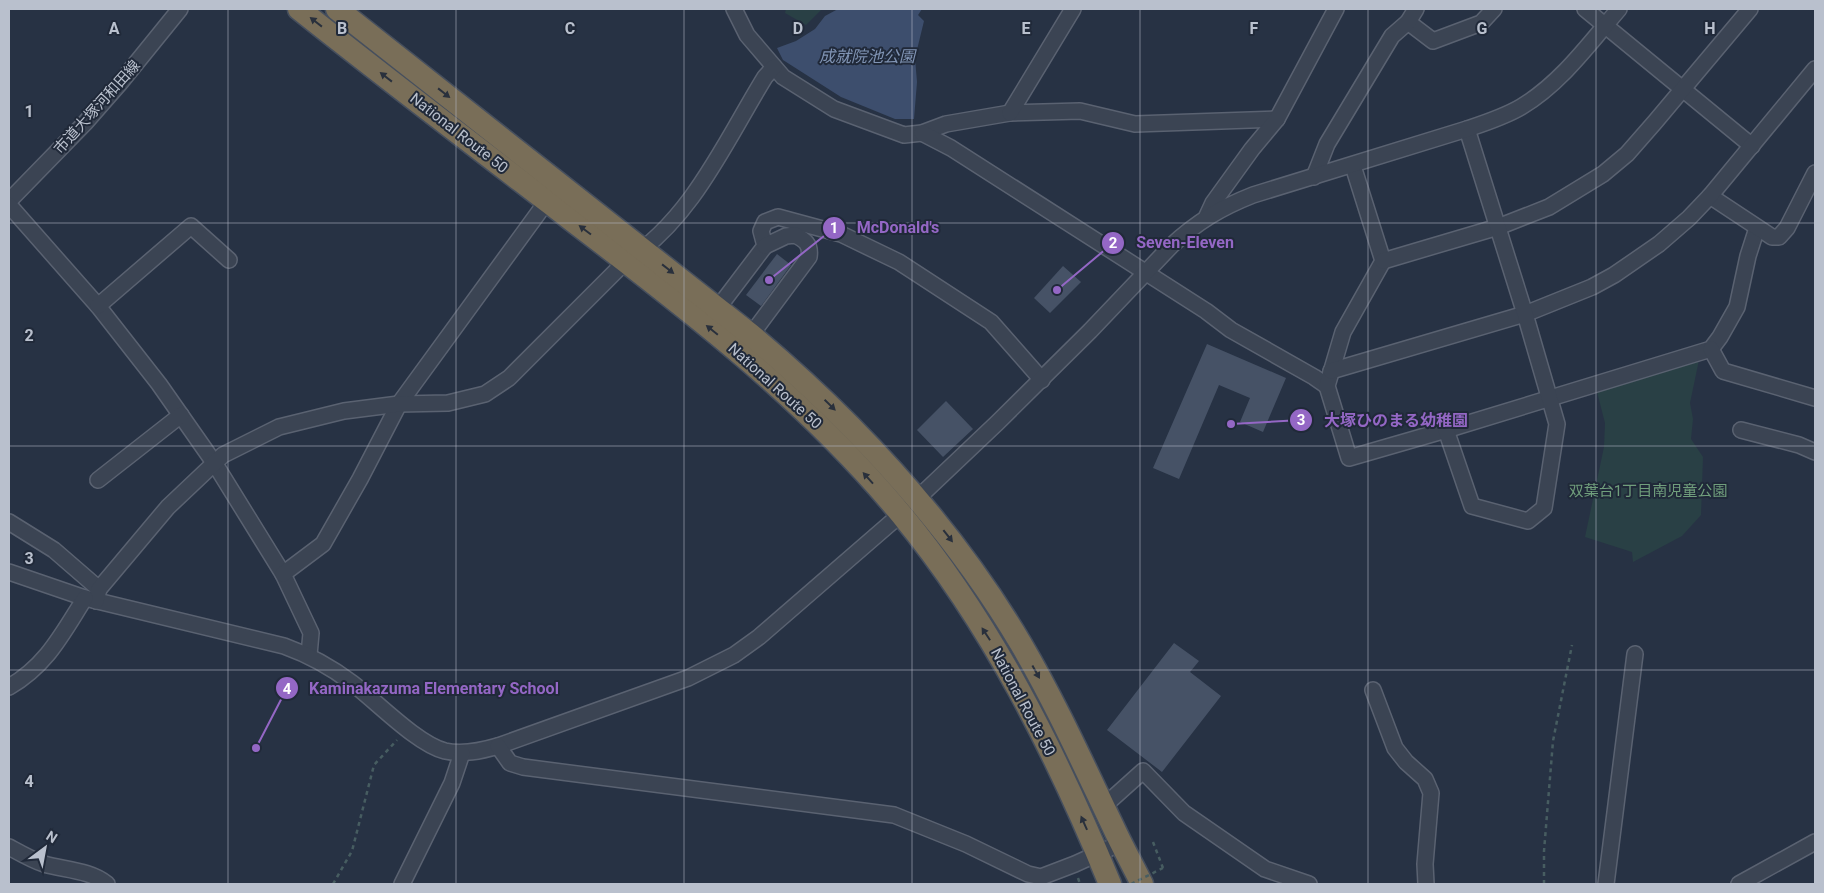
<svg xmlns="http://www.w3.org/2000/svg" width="1824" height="893" viewBox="0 0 1824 893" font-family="Roboto,'Noto Sans JP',sans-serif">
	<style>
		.green { fill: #294045 }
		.water { fill: #3d4e6d }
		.building { fill: #465266 }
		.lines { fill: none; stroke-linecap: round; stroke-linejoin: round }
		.minor-casing { stroke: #5a6271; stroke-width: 18 }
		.highway-casing { stroke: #464f5e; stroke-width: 25 }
		.path { stroke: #475d61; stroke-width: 2.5; stroke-dasharray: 4 4; stroke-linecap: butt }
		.minor { stroke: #3b4453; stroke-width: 15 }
		.highway { stroke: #796e58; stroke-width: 22 }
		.path-bridge { stroke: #475d61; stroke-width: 2.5; stroke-dasharray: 4 4; stroke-linecap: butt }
		.oneway { fill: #29303c }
		.grid { fill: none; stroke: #b9c0cd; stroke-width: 1; stroke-opacity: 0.55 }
		.labels { text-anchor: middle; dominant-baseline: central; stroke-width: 4; stroke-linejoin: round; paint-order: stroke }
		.street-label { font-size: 15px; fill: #b9c0cd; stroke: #202939 }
		.park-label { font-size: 15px; fill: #709e7c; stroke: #202939 }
		.water-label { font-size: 16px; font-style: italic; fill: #8094b4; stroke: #202939 }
		.grid-label { font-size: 16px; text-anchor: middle; font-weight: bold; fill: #b9c0cd; stroke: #202939; stroke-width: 4; stroke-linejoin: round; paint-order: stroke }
		.leader { fill: none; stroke: #9467c5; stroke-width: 2 }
		.callout-dot { fill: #9467c5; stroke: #202939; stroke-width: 2 }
		.mark-label { font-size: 15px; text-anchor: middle; font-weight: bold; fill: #fff }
		.callout-label { font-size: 16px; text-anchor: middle; font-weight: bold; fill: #9467c5; stroke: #202939; stroke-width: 4; stroke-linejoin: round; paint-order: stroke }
	</style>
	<rect width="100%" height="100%" fill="#273244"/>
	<g class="green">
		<path d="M786 9H822L806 25 785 13Z"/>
		<path d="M1699 360 1690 403 1693 419 1691 439 1703 457 1701 515 1682 536 1633 562 1632 552 1585 537 1604 447 1605 423 1597 392Z"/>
	</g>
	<path class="water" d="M838 9H922L918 15 924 21 915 58 917 82 914 119H895L841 97 783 60 777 48 796 41 815 29 825 16Z"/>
	<g class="building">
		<path d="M777 254 791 265 761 306 746 295Z"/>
		<path d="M1063 266 1081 282 1050 313 1034 298Z"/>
		<path d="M1207 344 1286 378 1263 432 1240 422 1250 398 1219 385 1179 479 1153 468Z"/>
		<path d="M946 401 973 429 943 457 917 430Z"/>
		<path d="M1174 643 1199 661 1190 672 1221 696 1162 772 1107 730Z"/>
	</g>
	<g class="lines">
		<defs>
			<g id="minor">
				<path d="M734 9 747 35 783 77 834 109 904 135 922 133 946 124 1010 113 1080 111 1135 124 1277 119"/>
				<path d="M1585 9 1752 146"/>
				<path d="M1408 22 1433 41 1481 23 1494 9"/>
				<path d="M1010 113 1073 9"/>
				<path d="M922 133 951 148 1206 311 1231 330 1314 377 1327 386"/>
				<path d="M1353 166 1383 261 1343 332 1327 386 1349 458 1446 430 1711 349 1720 337 1737 307 1748 256 1757 228"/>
				<path d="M1314 177 1327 144 1392 36 1408 22 1416 9"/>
				<path d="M1710 196 1772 237H1779L1787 228 1815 173"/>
				<path d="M9 201 85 123 120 83 180 9"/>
				<path d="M9 205 98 306 159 384 215 464 283 574 311 633 309 655"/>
				<path d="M1207 216 1213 203 1252 149 1277 119 1336 9"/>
				<path d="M1383 261 1498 227 1549 207 1603 174 1627 154 1655 122 1750 9"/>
				<path d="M98 306 191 226 229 260"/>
				<path d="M718 308 765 246 761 231 765 222 778 217 815 227 841 234 899 262 991 322 1042 380"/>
				<path d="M751 335 809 257C811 244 805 240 795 235L786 236 765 246"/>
				<path d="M1711 349 1723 371 1815 398"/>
				<path d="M1331 371 1525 314 1592 287 1614 275 1659 244 1689 218 1710 196 1815 69"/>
				<path d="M1446 430 1472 506 1528 521 1544 508 1557 424 1525 314 1467 129"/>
				<path d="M1741 430 1799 445 1815 452"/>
				<path d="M98 480 181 415"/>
				<path d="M9 522 54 550 99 589"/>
				<path d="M9 572 85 598 284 646C309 655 331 667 352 683 376 701 417 744 445 751 463 755 481 751 498 746L688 678 734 655 759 637 901 514 997 423 1090 331 1171 246C1197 222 1220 208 1253 195L1467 129C1485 123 1504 117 1521 107 1561 83 1589 44 1619 9"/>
				<path d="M283 574 323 544 360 479 399 404 547 201"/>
				<path d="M96 601 99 589 168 507 223 455 279 427 344 411 399 404 448 403 485 394 509 378 626 261C692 219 725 142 765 77L774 67"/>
				<path d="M9 687C47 665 62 634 85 598"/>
				<path d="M1373 690 1395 748 1406 762 1425 779 1431 793 1425 864 1426 884"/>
				<path d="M498 746 510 763 523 767 894 815 966 844 1028 874 1041 877 1075 864 1121 843"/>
				<path d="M1104 806 1143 771 1184 813 1265 869 1309 884"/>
				<path d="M9 847C20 853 32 860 44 864 65 870 90 870 107 884"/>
				<path d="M402 884 452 783 462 753"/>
				<path d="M1606 884 1635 654"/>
				<path d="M1739 884 1815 842"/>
			</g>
			<g id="highway">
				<path d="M299 9C388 80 479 149 569 218 687 308 806 399 901 514 992 624 1056 753 1110 884"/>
				<path d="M337 9 751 335C857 424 950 524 1021 644 1058 707 1088 775 1120 841 1127 855 1135 870 1142 884"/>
			</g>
		</defs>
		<use href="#minor" class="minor-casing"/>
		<use href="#highway" class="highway-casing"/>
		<g class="path">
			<path d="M1153 842 1163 868"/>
			<path d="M1078 878 1080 884"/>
			<path d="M333 884 352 851 374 765 397 740"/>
			<path d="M1544 884V851L1553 741 1572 645"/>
		</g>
		<use href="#minor" class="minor"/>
		<use href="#highway" class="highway"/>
		<path class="path-bridge" d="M1131 884 1163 868"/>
	</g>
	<defs><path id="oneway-solid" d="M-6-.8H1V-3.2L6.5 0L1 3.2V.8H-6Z" transform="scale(1.25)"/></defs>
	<g class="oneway">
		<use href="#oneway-solid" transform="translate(316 22) rotate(-142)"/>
		<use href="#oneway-solid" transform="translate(386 77) rotate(-142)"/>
		<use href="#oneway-solid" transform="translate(444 93) rotate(38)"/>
		<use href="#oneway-solid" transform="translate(585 230) rotate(-143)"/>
		<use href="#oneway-solid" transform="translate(668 269) rotate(38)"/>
		<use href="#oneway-solid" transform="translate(712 330) rotate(-141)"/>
		<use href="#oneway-solid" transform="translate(830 405) rotate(44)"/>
		<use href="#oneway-solid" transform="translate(868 478) rotate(-132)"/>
		<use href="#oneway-solid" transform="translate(948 536) rotate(52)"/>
		<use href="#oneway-solid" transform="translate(986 634) rotate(-123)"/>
		<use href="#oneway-solid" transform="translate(1036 672) rotate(61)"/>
		<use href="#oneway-solid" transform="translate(1084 823) rotate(-114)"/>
	</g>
	<path class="grid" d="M228 9V884M456 9V884M684 9V884M912 9V884M1140 9V884M1368 9V884M1596 9V884M9 223H1815M9 446H1815M9 670H1815"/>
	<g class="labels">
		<g class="street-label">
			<text transform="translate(97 107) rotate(-48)">市道大塚河和田線</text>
			<text transform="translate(459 133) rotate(38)">National Route 50</text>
			<text transform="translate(775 386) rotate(42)">National Route 50</text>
			<text transform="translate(1023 702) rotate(62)">National Route 50</text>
		</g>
		<g class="park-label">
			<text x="1648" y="491">双葉台1丁目南児童公園</text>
		</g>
		<g class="water-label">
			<text x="867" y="56">成就院池公園</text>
		</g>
	</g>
	<g class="grid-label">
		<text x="114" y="34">A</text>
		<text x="342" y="34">B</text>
		<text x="570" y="34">C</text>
		<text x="798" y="34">D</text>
		<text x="1026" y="34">E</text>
		<text x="1254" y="34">F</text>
		<text x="1482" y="34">G</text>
		<text x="1710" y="34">H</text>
		<text x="29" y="117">1</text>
		<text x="29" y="341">2</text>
		<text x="29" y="564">3</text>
		<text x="29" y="787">4</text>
	</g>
	<path class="leader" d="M769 280L834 228M1057 290L1113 243M1231 424L1301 420M256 748L287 688"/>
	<g class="callout-dot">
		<circle cx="769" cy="280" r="5"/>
		<circle cx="1057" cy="290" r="5"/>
		<circle cx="1231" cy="424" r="5"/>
		<circle cx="256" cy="748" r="5"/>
		<circle cx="834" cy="228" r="12"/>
		<circle cx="1113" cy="243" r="12"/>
		<circle cx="1301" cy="420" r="12"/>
		<circle cx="287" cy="688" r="12"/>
	</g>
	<g class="mark-label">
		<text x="834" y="233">1</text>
		<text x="1113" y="248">2</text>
		<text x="1301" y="425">3</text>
		<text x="287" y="694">4</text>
	</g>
	<g class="callout-label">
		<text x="898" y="233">McDonald's</text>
		<text x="1185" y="248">Seven-Eleven</text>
		<text x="1396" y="426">大塚ひのまる幼稚園</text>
		<text x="434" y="694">Kaminakazuma Elementary School</text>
	</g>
	<rect width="1824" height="893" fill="none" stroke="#b9c0cd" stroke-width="20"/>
	<g transform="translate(45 848) rotate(32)" stroke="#202939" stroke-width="4" paint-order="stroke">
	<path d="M0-4L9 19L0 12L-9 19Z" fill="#b9c0cd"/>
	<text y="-8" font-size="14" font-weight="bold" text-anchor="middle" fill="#b9c0cd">N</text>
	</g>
</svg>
